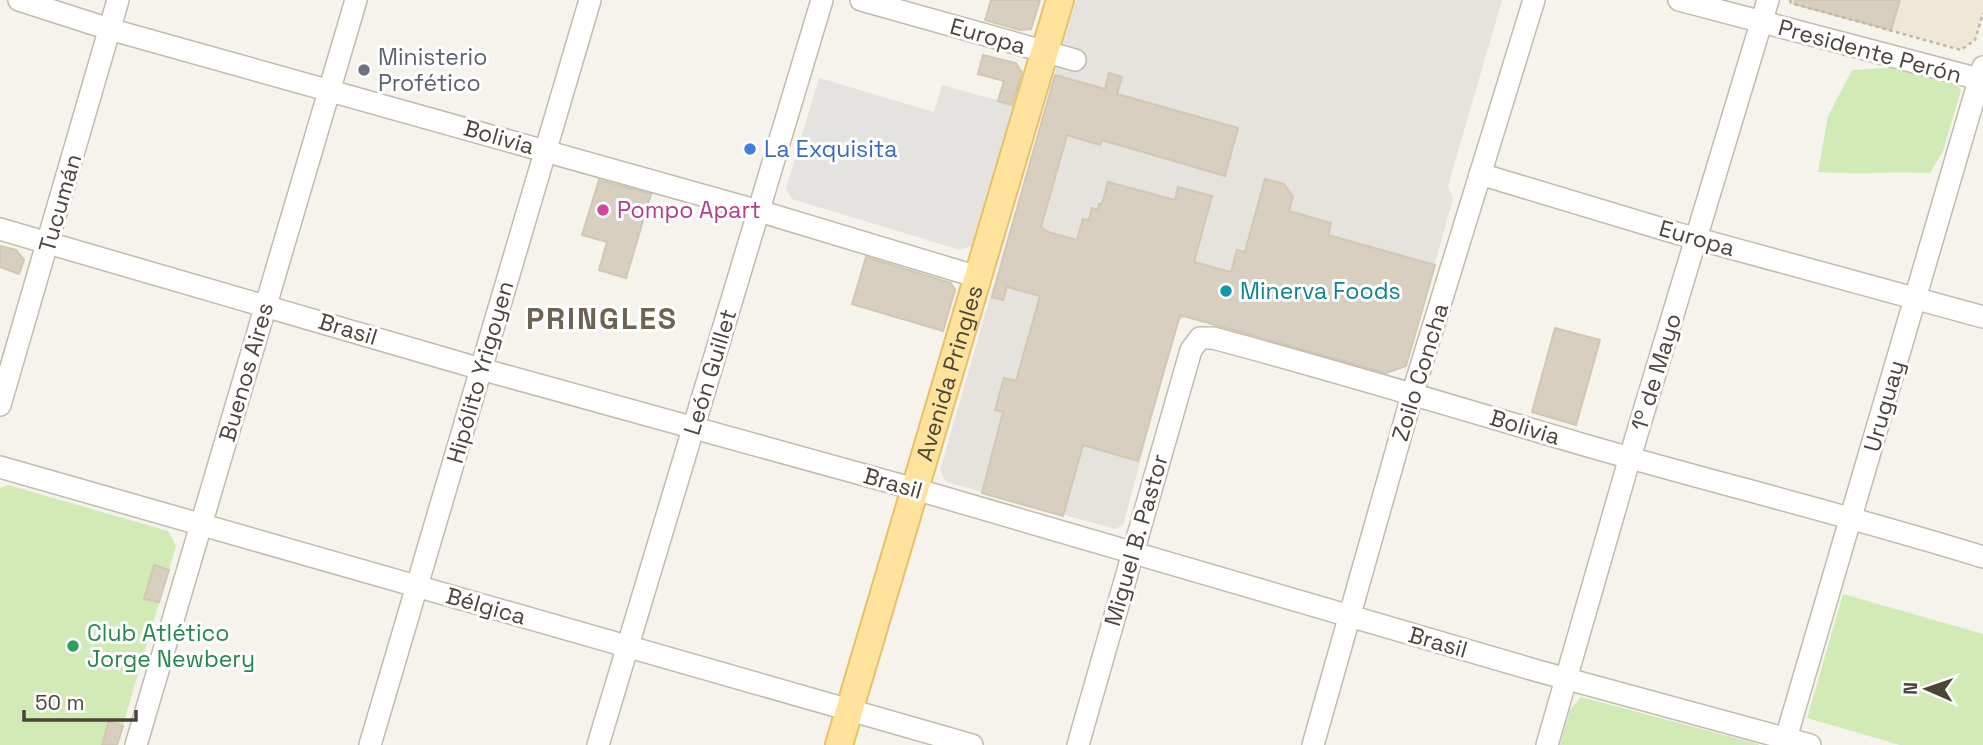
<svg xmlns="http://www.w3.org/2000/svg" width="1983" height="745" viewBox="0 0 1983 745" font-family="'Space Grotesk',sans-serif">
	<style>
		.industrial { fill: #e6e2dd }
		.education { fill: #efe8d6 }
		.green { fill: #d2eab5 }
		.parking { fill: #e5e3e0 }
		.building { fill: #d8cfc1; stroke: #d3c7b4; stroke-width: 2 }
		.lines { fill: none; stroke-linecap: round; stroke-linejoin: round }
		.minor-casing { stroke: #c2bbae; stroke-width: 24 }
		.major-casing { stroke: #e6c16a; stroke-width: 30 }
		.path { stroke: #c4b79f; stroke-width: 2.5; stroke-dasharray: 3.5 3.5; stroke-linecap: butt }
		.minor { stroke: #fff; stroke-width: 21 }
		.major { stroke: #ffe39c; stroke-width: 26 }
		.worship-dot { fill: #6b7280; stroke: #fff; stroke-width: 2.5 }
		.shop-dot { fill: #3f7fe0; stroke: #fff; stroke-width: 2.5 }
		.hotel-dot { fill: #d1479c; stroke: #fff; stroke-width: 2.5 }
		.culture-dot { fill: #0f9aa8; stroke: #fff; stroke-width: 2.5 }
		.leisure-dot { fill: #2e9e5b; stroke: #fff; stroke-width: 2.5 }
		.labels { text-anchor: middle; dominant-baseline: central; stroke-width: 6; stroke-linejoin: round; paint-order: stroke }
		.street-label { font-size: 23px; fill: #4b4439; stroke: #fff }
		.worship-label { font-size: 23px; fill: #5b616d; stroke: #fff; text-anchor: start }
		.shop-label { font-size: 23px; fill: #366cbe; stroke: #fff; text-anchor: start }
		.hotel-label { font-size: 23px; fill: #b23c85; stroke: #fff; text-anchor: start }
		.culture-label { font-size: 23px; fill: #0d838f; stroke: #fff; text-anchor: start }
		.leisure-label { font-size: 23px; fill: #27864d; stroke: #fff; text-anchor: start }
		.district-label { font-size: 30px; font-weight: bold; letter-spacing: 2px; fill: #6e6250; stroke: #fff }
	</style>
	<rect width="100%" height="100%" fill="#f6f3ec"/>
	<path class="industrial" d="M1076 0H1502L1448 186 1453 199 1406 366 1385 373 1185 317 1178 322 1123 525 1115 529 946 482 940 470Z"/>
	<path class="education" d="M1790 0H1983V13L1975 40 1961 50 1791 3Z"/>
	<g class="green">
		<path d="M1906 67 1954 80 1961 90 1943 151 1930 173C1892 171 1856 175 1818 172L1828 116 1852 70Z"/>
		<path d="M8 485 168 531 176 546 117 745H0V488Z"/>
		<path d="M1843 594 1983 634V745H1900L1807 718Z"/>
		<path d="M1581 697 1758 744 1759 745H1560L1570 710Z"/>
	</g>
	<path class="parking" d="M819 78 934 112 942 85 1015 105 972 246 960 250 792 199 786 189Z"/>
	<g class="building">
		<path d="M991 0H1040L1031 29 1020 30 985 20Z"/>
		<path d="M1795 0H1900L1891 30 1794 4Z"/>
		<path d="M983 55 1016 63 1022 73 1012 105 998 101 1004 81 978 74Z"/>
		<path d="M1109 73 1122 77 1117 94 1238 128 1225 176 1102 140 1100 145 1067 135 1041 227 1048 232 1077 240 1083 219 1089 220 1092 208 1098 210 1099 204H1102L1108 182 1175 200 1178 187 1212 196 1194 262 1231 272 1237 250 1245 252 1265 179 1284 184 1293 197 1289 211 1331 223 1328 235 1435 265 1406 366 1386 373 1180 315 1138 461 1083 445 1063 516 982 493 1003 412 995 410 1004 378 1016 381 1040 296 1007 287 1003 300 992 297 1055 75 1105 89Z"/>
		<path d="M599 180 651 194 626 278 599 270 607 242 582 235Z"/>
		<path d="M0 246 16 250 24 260 19 274 0 267Z"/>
		<path d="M866 257 951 283 955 290 943 331 852 304Z"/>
		<path d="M1555 328 1600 340 1576 425 1532 412Z"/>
		<path d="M154 565 169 570 159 602 144 599Z"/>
		<path d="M109 721 123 726 117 745H102Z"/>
	</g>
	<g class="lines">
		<defs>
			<g id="minor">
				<path d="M19 0 109 29 759 211 978 277"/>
				<path d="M861 0 1075 60"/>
				<path d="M1679 0 1983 80"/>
				<path d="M1480 174 1676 233 1983 317"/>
				<path d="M0 229 481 369 915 489 1538 671 1810 745"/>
				<path d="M0 405 118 0"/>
				<path d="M0 467 972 745"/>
				<path d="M136 745 356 0"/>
				<path d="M370 745 590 0"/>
				<path d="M598 745 822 0"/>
				<path d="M1078 745 1191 350 1200 338H1213C1341 372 1468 411 1595 448 1724 485 1854 517 1983 557"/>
				<path d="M1313 745 1413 392 1534 0"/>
				<path d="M1547 745 1630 457 1768 0"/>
				<path d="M1784 745 1983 67"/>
			</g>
			<g id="major">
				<path id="s1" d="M839 745 1060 0"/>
			</g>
		</defs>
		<use href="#minor" class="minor-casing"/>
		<use href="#major" class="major-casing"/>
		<path class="path" d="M1790 0 1791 3 1961 50 1975 40 1983 13"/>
		<use href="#minor" class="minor"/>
		<use href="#major" class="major"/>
	</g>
	<circle class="worship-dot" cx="364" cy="70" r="7"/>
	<circle class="shop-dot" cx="750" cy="149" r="7"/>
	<circle class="hotel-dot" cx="603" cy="210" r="7"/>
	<circle class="culture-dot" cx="1226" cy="291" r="7"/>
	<circle class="leisure-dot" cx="73" cy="646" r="7"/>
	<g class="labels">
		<g class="street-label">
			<text transform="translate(988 36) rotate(16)">Europa</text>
			<text transform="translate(1870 51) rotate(15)">Presidente Perón</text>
			<text transform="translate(499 137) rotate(16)">Bolivia</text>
			<text transform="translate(60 203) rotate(-74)">Tucumán</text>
			<text transform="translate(1697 238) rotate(16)">Europa</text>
			<text transform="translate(348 329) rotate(17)">Brasil</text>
			<text transform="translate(246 372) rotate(-74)">Buenos Aires</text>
			<text transform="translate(480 372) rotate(-74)">Hipólito Yrigoyen</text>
			<text transform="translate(710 372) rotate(-73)">León Guillet</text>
			<text transform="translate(1420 372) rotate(-73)">Zoilo Concha</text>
			<text transform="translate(1656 372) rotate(-73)">1º de Mayo</text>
			<text stroke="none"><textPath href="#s1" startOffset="388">Avenida Pringles</textPath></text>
			<text transform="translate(1884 406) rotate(-74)">Uruguay</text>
			<text transform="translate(1525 427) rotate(17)">Bolivia</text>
			<text transform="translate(893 483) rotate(16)">Brasil</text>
			<text transform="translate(1136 540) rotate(-74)">Miguel B. Pastor</text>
			<text transform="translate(486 606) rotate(16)">Bélgica</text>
			<text transform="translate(1438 642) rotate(16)">Brasil</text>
		</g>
		<g class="worship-label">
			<text x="378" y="57">Ministerio<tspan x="378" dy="26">Profético</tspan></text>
		</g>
		<g class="shop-label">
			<text x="764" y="149">La Exquisita</text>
		</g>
		<g class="hotel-label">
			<text x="617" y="210">Pompo Apart</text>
		</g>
		<g class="culture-label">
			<text x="1240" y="291">Minerva Foods</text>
		</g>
		<g class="leisure-label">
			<text x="87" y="633">Club Atlético<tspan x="87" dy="26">Jorge Newbery</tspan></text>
		</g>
		<g class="district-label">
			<text x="602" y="318">PRINGLES</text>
		</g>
	</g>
	<g transform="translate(1927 689) rotate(272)" stroke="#ffffff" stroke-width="5" paint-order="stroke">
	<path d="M0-5L12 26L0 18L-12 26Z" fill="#4b4439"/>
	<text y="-10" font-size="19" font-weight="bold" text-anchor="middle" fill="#4b4439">N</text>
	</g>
	<path d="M24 710v10h112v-10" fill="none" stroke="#4b4439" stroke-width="3.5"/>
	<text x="35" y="710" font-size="21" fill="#4b4439" stroke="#ffffff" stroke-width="5" paint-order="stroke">50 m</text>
</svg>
